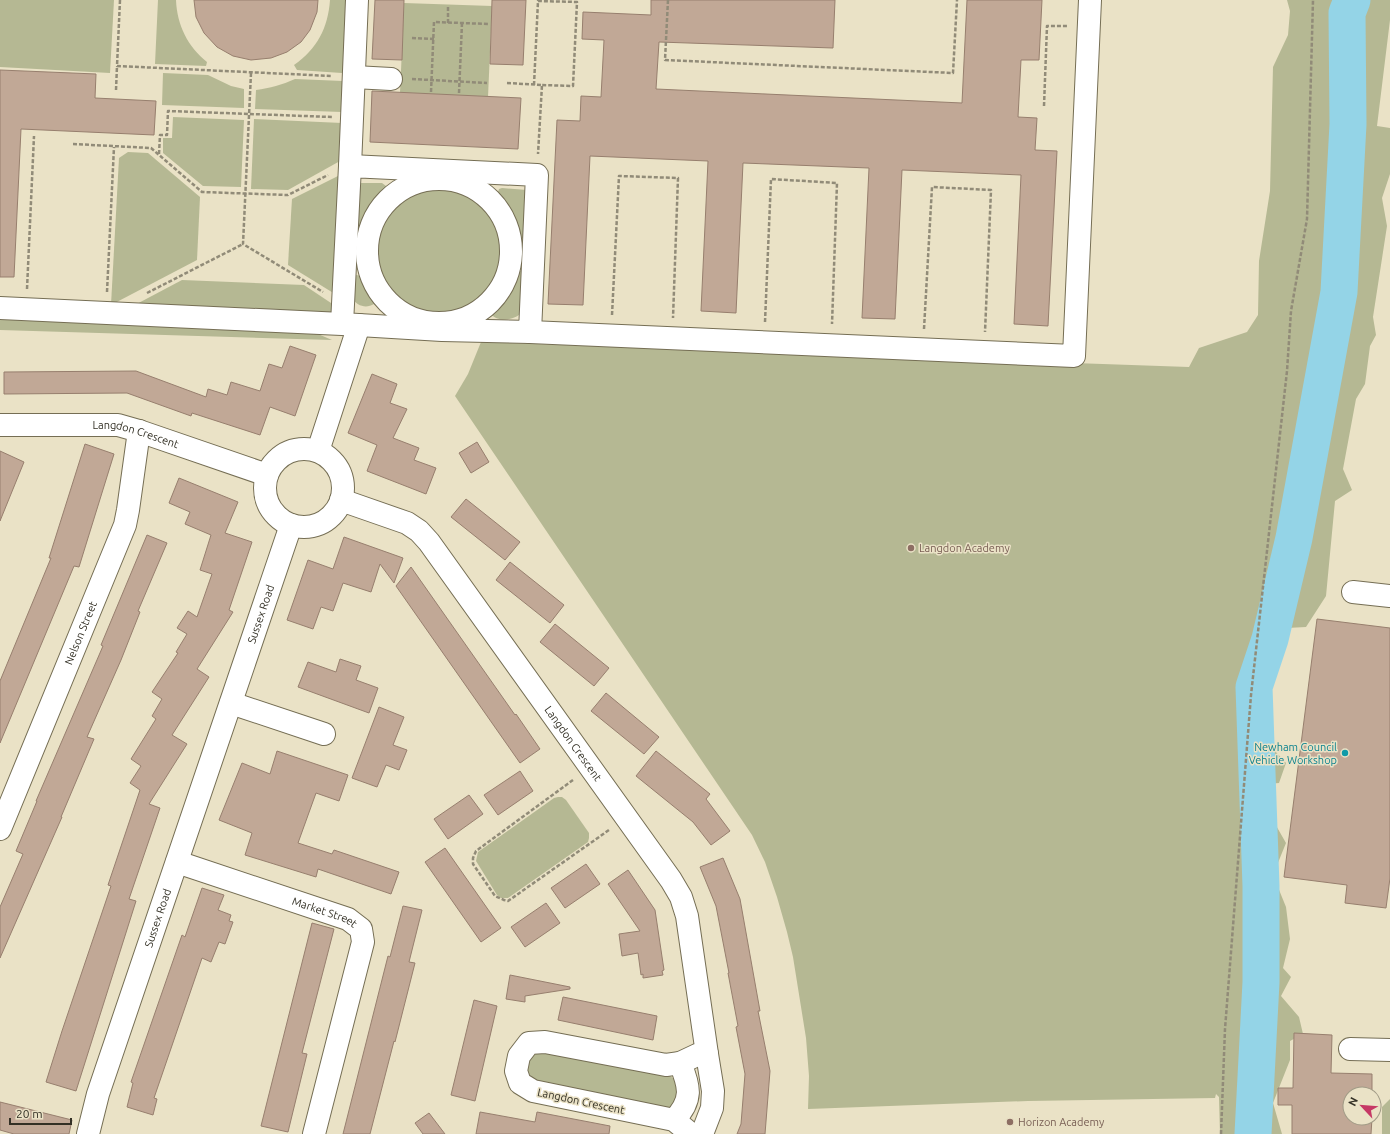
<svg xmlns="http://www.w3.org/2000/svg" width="1390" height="1134" viewBox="0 0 1390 1134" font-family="Ubuntu,sans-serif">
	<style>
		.green { fill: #b5b893 }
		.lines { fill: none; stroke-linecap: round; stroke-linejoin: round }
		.river { stroke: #94d4e7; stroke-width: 37 }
		.building { fill: #c1a896; stroke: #977f6e }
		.minor-casing { stroke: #756e54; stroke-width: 24 }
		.path { stroke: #918b78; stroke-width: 2.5; stroke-dasharray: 4 2; stroke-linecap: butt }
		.minor { stroke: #fff; stroke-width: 22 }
		.education-dot { fill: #8d6e63; stroke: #eae2c6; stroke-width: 1.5 }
		.culture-dot { fill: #0f9aa8; stroke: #eae2c6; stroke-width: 1.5 }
		.labels { text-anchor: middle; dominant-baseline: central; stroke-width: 3; stroke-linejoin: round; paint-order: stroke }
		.street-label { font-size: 11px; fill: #333025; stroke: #eae2c6 }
		.education-label { font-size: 11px; fill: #785e54; stroke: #eae2c6; text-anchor: start }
		.culture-label { font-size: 11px; fill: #0d838f; stroke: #eae2c6; text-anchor: end }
	</style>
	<rect width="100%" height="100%" fill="#eae2c6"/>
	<g class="green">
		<path d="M0 0H114L110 73 0 67Z"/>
		<path d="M158 0H176C177 25 188 47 207 62L206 66 155 64Z"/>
		<path d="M330 0H349L345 69 342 73 297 70 294 65C317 49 328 28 330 0Z"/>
		<path d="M1287 0H1390V20L1377 126 1390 128V174L1382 198 1387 226 1373 317 1376 335 1370 346 1365 384 1356 399 1343 469 1352 490 1335 501 1326 596 1306 627 1287 628 1270 670 1265 740 1286 763 1279 783 1267 784 1270 815 1286 843 1273 875 1286 907 1290 939 1283 968 1291 977 1281 996 1299 1017 1303 1034 1290 1041V1060L1273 1103 1282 1134H1220L1219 1097 1216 1094 1215 1098 1028 1101 808 1109 809 1076 806 1038 793 957 787 932 777 897 765 862 752 835 455 396 468 374 481 342 1189 367 1199 348 1247 332 1258 315 1259 261 1270 191 1273 67 1288 35 1290 11Z"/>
		<path d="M404 3 492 6 488 97 400 93Z"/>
		<path d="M163 73 208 75 231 86 244 89V108L162 105Z"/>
		<path d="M295 79 343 81 342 112 255 109 256 90C270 88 282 85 295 79Z"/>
		<path d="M173 117 244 120 241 187 203 186 163 153V138H172Z"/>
		<path d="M254 119 342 123 340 161 288 190 251 189Z"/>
		<path d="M128 152 148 153 200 197 197 260 111 305 119 158Z"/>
		<path d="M340 175 335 294 288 265 292 199Z"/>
		<path d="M359 183H382L386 186V188L372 206 364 222 360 225H357Z"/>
		<circle cx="439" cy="252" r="64"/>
		<path d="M502 188 527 190 525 238H519L514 221 508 209 497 195 499 189Z"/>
		<path d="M519 271H522V312C516 320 498 323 491 314V311L504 298 512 287Z"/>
		<path d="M356 275 362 276 364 279 368 292 374 301V304C366 309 357 306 352 298L354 276Z"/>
		<path d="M182 280 304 285 334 305V310L330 314 131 307Z"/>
		<path d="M0 316 311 331 332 340 0 330Z"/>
		<path d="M558 797H562L566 800 589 833V838L588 842 508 898H501L497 895 476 861 478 852 554 798Z"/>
		<path d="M539 1050 667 1075C676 1078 678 1083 680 1092L672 1107 666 1108 536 1083 526 1076 525 1061Z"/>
		<path d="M1390 1099V1134H1382V1107Z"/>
	</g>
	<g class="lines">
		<path class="river" d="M1253 1134 1261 982V886L1254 687 1270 639 1294 538 1339 292 1348 124 1347 13 1352 0"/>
	</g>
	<g class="building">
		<path d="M194 0H318L317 12 310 30 301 42 287 52 271 58 251 60 233 56 217 47 204 33 196 17Z"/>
		<path d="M375 0H404L402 60 372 59Z"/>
		<path d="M492 0H526L523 65 490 64Z"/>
		<path d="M651 0H835L833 48 659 42 656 89 962 103 967 0H1042L1039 60H1021L1018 117 1037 118 1035 150 1057 151 1048 326 1014 324 1021 175 902 170 895 319 862 318 869 168 743 163 736 313 701 311 708 161 590 156 583 305 548 304 557 120 580 121 581 96 601 97 604 40 582 39 583 12 651 15Z"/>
		<path d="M0 70 96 74 95 98 156 101 154 135 21 129 14 277H0Z"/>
		<path d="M372 91 521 98 518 149 370 142Z"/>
		<path d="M290 346 316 355 295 416 270 407 260 435 192 413 191 416 127 393 4 394V372L136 371 206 397 208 389 227 395 231 382 260 391 269 364 282 368Z"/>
		<path d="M372 374 397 384 390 403 407 409 393 438 419 448 414 460 436 468 426 494 367 471 377 445 348 433Z"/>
		<path d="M477 442 489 462 471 473 459 453Z"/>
		<path d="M85 444 114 454 79 567 74 566 0 743V681L51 558H49Z"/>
		<path d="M0 451 24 462 0 521Z"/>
		<path d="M179 478 238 502 225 533 252 542 229 610 233 612 197 669 209 677 172 735 187 744 149 804 160 808 129 899 136 901 76 1091 46 1082 62 1031 111 886 108 885 140 790 130 783 141 766 131 759 156 719 152 716 162 699 152 692 178 653 176 652 187 634 177 628 188 611 197 617 212 574 200 570 211 535 185 524 190 512 169 503Z"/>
		<path d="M466 499 520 542 505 560 451 517Z"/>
		<path d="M147 535 167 543 138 611 140 612 121 660 87 737 94 739 61 817H62L0 958V907L23 854 16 851 37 801H36L103 646 101 645Z"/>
		<path d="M344 537 403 558 394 583 380 564 371 592 343 583 333 611 321 607 313 629 287 620 308 560 333 569Z"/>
		<path d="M510 562 564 605 550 623 496 580Z"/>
		<path d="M411 567 515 715 516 714 540 749 520 763 396 586Z"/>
		<path d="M1317 619 1390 628V878L1386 908 1345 903 1347 885 1284 877Z"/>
		<path d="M555 624 609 668 594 686 540 642Z"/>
		<path d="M340 659 361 666 356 680 378 688 369 713 298 687 308 662 336 672Z"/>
		<path d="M606 693 659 737 644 754 591 711Z"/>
		<path d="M379 707 404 717 393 745 407 750 399 770 386 765 377 787 352 778Z"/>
		<path d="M277 751 348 775 339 801 316 793 298 843 332 854 334 850 399 872 391 894 318 869 316 877 245 855 252 833 219 820 242 763 270 774Z"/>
		<path d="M656 751 710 794 706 799 730 831 711 845 693 822 636 776Z"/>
		<path d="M520 771 533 791 498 815 484 795Z"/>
		<path d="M469 795 483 814 448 839 434 819Z"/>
		<path d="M445 848 501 928 481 942 425 862Z"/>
		<path d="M723 858 740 899 760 1011H758L770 1071 765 1134H737L741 1124 745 1074 736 1027 738 1026 728 973H729L716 906 700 867Z"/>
		<path d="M586 864 600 884 565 908 551 888Z"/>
		<path d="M628 870 655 910 664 970 662 971 663 975 643 978V974L641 975 638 953 622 956 619 934 640 931 608 884Z"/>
		<path d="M202 888 224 895 218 910 231 915 229 921 233 922 225 944 219 942 211 962 202 958 154 1098 157 1099 153 1115 127 1107 133 1083 131 1082 182 935 185 937Z"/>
		<path d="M546 903 560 923 525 947 511 927Z"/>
		<path d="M403 906 422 910 409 962 415 963 395 1042 394 1041 370 1134H343L388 956 390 957Z"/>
		<path d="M312 923 334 929 302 1053 307 1054 288 1132 261 1126Z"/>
		<path d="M510 975 570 987V989L525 996V1002L506 999Z"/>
		<path d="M563 997 657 1016 653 1040 558 1020Z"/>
		<path d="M474 1000 497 1006 475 1101 451 1095Z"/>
		<path d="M1294 1033 1332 1035 1331 1073 1372 1074V1094H1350V1118H1372L1371 1134H1292V1105H1278V1088H1293Z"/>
		<path d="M0 1102 72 1120 69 1134H14L0 1130Z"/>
		<path d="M480 1112 535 1122 537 1112 610 1126 609 1134H476Z"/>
		<path d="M429 1113 445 1134H423L415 1123Z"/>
	</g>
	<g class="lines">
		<defs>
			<g id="minor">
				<path d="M354 77 391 79"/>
				<path d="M350 166 357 0"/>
				<circle cx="439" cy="251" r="72"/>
				<path d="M0 308 342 324 442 330 530 332 537 175 350 166 342 324"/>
				<path d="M530 332 1074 356 1090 0"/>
				<path id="s1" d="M0 425H118L139 431 267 475"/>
				<circle cx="304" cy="488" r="39"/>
				<path d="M318 451 359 325"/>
				<path id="s2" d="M341 500 407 523 419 531 429 542 671 880 681 897 687 916 707 1054 713 1091 712 1108 702 1134"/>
				<path d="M1353 592 1390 596"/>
				<path d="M231 703 324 734"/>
				<path id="s3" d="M0 829 125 525 128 510 139 431"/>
				<path id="s4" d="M177 862 348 919 361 929 363 942 314 1134"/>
				<path d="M1350 1049 1390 1050"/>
				<path d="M674 1120C693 1100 690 1087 680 1063"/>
				<path id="s5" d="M88 1134 98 1094 291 525"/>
				<path d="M691 1134 674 1120 533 1091 520 1083 516 1071 519 1056 529 1043 545 1042 666 1065 680 1063 697 1055 707 1054"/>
			</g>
		</defs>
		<use href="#minor" class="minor-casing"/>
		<g class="path">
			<path d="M120 0 117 66 332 76"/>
			<path d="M668 0 665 60 953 73 957 0"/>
			<path d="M448 23V7"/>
			<path d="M412 38 434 39"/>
			<path d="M251 73 243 244 323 292"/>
			<path d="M412 79 487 83"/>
			<path d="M507 83 542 85 538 154"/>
			<path d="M534 85 538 1 577 2 573 86 542 85"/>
			<path d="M116 90 117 66"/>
			<path d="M431 92 434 22 489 24"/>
			<path d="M459 93 462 23"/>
			<path d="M1044 106 1047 26H1068"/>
			<path d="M73 144 151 148 202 192 288 195 328 175"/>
			<path d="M159 154 160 135H167L168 111 332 117"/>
			<path d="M27 289 34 136"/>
			<path d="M107 292 114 147"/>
			<path d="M147 293 243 244"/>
			<path d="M612 315 619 176 678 178 673 318"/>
			<path d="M765 322 771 179 837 183 832 324"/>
			<path d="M924 329 932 187 991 190 985 332"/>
			<path d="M573 780 476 851 473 858V864L495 896 504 900 508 901 609 830"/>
			<path d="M1221 1134 1225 1029 1251 695 1287 371 1291 311 1307 219 1313 0"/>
		</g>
		<use href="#minor" class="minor"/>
	</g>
	<g class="education-dot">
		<circle cx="911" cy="548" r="4"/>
		<circle cx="1010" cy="1122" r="4"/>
	</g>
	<circle class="culture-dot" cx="1345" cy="753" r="4"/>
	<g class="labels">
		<g class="street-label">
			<text stroke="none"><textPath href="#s1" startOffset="137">Langdon Crescent</textPath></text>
			<text stroke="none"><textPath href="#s5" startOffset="548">Sussex Road</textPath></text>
			<text stroke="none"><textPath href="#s3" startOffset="212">Nelson Street</textPath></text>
			<text stroke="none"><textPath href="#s2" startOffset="347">Langdon Crescent</textPath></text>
			<text stroke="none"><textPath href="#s4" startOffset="156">Market Street</textPath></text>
			<text stroke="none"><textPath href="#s5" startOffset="227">Sussex Road</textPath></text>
			<text transform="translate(581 1101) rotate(12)">Langdon Crescent</text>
		</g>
		<g class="education-label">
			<text x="919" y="548">Langdon Academy</text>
			<text x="1018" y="1122">Horizon Academy</text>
		</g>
		<g class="culture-label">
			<text x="1337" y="747">Newham Council<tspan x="1337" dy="13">Vehicle Workshop</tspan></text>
		</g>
	</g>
	<g transform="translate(1362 1106) rotate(296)"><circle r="19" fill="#eae2c6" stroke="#a19b86"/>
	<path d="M0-3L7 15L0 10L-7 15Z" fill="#c63865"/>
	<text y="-6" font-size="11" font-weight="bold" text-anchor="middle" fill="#333025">N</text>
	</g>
	<path d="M10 1118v6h61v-6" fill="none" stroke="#333025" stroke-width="2"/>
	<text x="16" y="1118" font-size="12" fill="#333025" stroke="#eae2c6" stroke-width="3" paint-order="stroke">20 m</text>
</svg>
